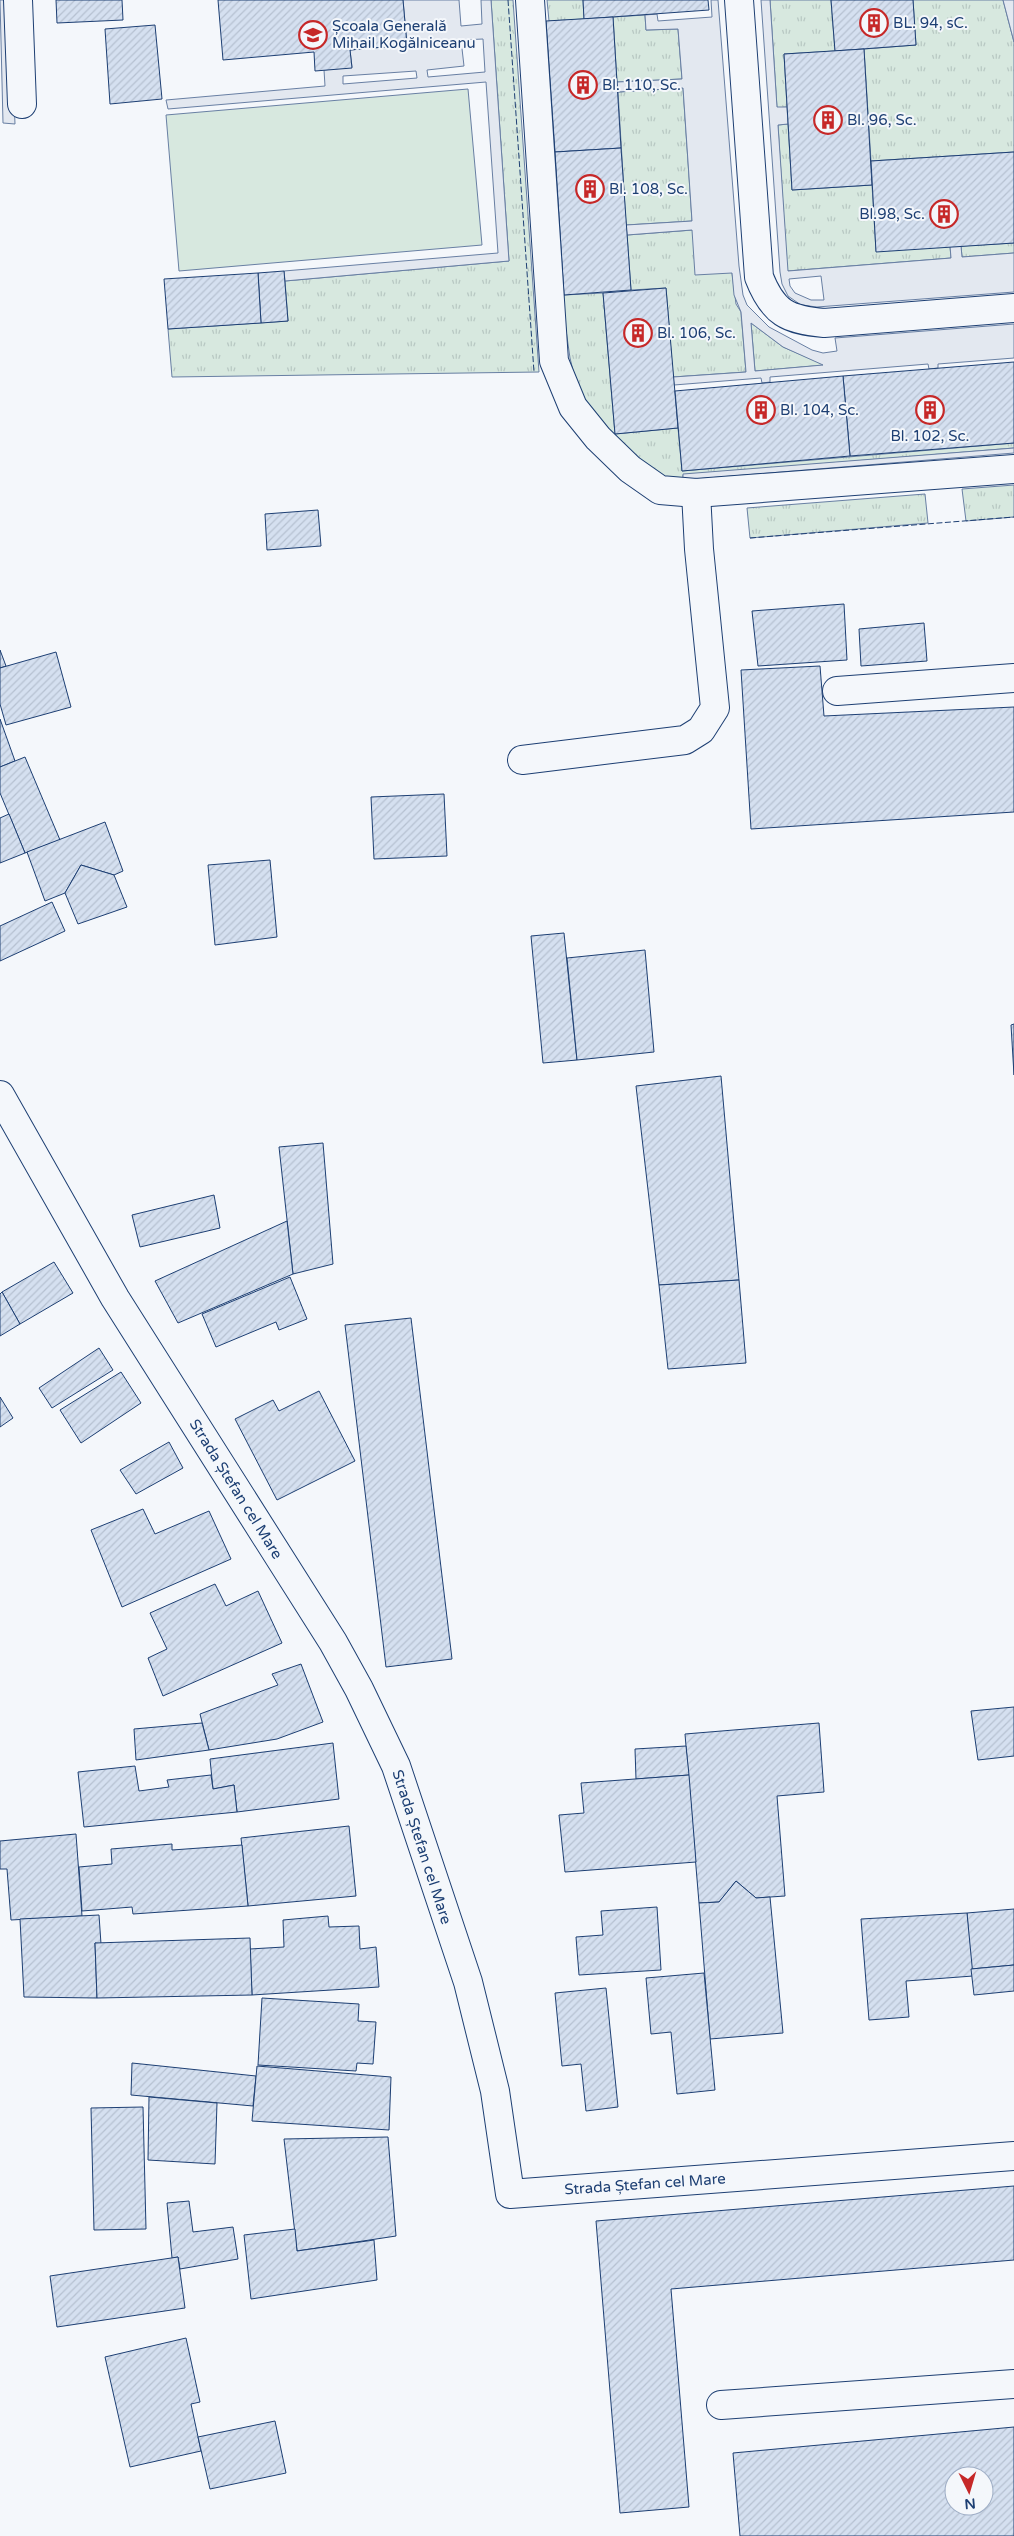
<svg xmlns="http://www.w3.org/2000/svg" width="1014" height="2536" viewBox="0 0 1014 2536" font-family="'Varela Round',sans-serif">
	<style>
		.grass { fill: url(#grass-tufts); stroke: #687fa3 }
		.pitch { fill: #d7e8df; stroke: #687fa3 }
		.parking { fill: #e3e8f0; stroke: #687fa3; fill-rule: evenodd }
		.building { fill: url(#building-hatch); stroke: #1d3f73; fill-rule: evenodd }
		.lines { fill: none; stroke-linecap: round; stroke-linejoin: round }
		.minor-casing { stroke: #1d3f73; stroke-width: 30 }
		.minor { stroke: #f4f7fb; stroke-width: 28 }
		.fence { stroke: #1d3f73; stroke-width: 1; stroke-dasharray: 6 2.5; stroke-linecap: butt }
		.labels { text-anchor: middle; dominant-baseline: central; stroke-width: 4; stroke-linejoin: round; paint-order: stroke }
		.poi-label { font-size: 15px; fill: #1d3f73; stroke: #f4f7fb; text-anchor: start }
		.street-label { font-size: 15px; fill: #1d3f73; stroke: #f4f7fb }
	</style>
	<defs>
		<pattern id="grass-tufts" width="24" height="20" patternUnits="userSpaceOnUse" patternTransform="scale(1.25)"><rect width="24" height="20" fill="#d7e8df"/><path d="M3 7l-1-3M5 7V3M7 7l1-3M15 17l-1-3M17 17v-4M19 17l1-3" fill="none" stroke="#b8c8c3"/></pattern>
		<pattern id="building-hatch" width="6" height="6" patternUnits="userSpaceOnUse" patternTransform="scale(1.25)"><rect width="6" height="6" fill="#d5e0f0"/><path d="M-1 1l2-2M0 6l6-6M5 7l2-2" fill="none" stroke="#b6c1d1"/></pattern>
	</defs>
	<rect width="100%" height="100%" fill="#f4f7fb"/>
	<g class="grass">
		<path d="M491 0H513L539 372 172 377 168 329 288 321 285 281 509 261Z"/>
		<path d="M547 0H583L584 19 549 21Z"/>
		<path d="M770 0H831L835 51 784 54 787 107 777 108Z"/>
		<path d="M913 0H1003L1014 42V152L871 161 864 49 916 45Z"/>
		<path d="M645 15 646 30 678 29 682 79 617 82 613 17Z"/>
		<path d="M544 21 564 295 603 293 615 434 678 428 682 471 1014 443V448L683 475V480H672L635 462 589 407 576 383 570 358 561 295Z"/>
		<path d="M683 88 692 221 626 225 618 92Z"/>
		<path d="M788 124 792 190 872 185 876 251 950 246 951 258 787 271 778 125Z"/>
		<path d="M693 230 732 273 736 304 741 312 746 372 673 377 666 288 631 290 627 235Z"/>
		<path d="M1014 243V253L962 257 961 246Z"/>
		<path d="M751 323 783 347 825 365 755 371Z"/>
		<path d="M1014 485V517L966 521 962 489Z"/>
		<path d="M925 494 928 523 750 538 747 508Z"/>
	</g>
	<path class="pitch" d="M468 89 482 245 179 271 166 115Z"/>
	<g class="parking">
		<path d="M0 0H10L15 124 3 123Z"/>
		<path d="M403 0H459L461 26 482 24 481 0H491L509 261 285 281 284 271 498 253 486 82 168 109 166 100 325 86 324 70 352 67 350 50 407 45ZM483 39 485 72 428 77 427 70 464 66 461 40ZM416 71 417 78 343 84V76Z"/>
		<path d="M711 0H718L739 266 743 295 747 305 769 327 812 350 823 353 837 351 835 338 1014 324V358L938 364V368L929 369 928 364 770 377V382L762 383 761 378 674 385 673 377 746 372 741 312 734 295 732 273 695 275 692 230 627 235 626 225 692 221 683 88 618 92 617 82 682 79 678 29 646 30 645 15 657 14 658 21 712 17ZM751 323 783 347 823 365 755 371Z"/>
		<path d="M761 0H770L777 107H787L788 124 778 125 788 271 951 258 950 246H961L962 257 1014 253V292L817 307 801 305 788 296 782 284 780 272ZM821 276 824 300H811L795 293 790 286 789 279Z"/>
		<path d="M1003 0H1014V42Z"/>
		<path d="M1014 448V453L683 480V474Z"/>
	</g>
	<g class="building">
		<path d="M56 0H122L123 20 57 23Z"/>
		<path d="M218 0H403L407 45 350 50 352 68 315 71 314 52 223 60Z"/>
		<path d="M583 0H708L709 10 584 19Z"/>
		<path d="M831 0H913L916 45 835 51Z"/>
		<path d="M613 17 621 148 555 152 546 21Z"/>
		<path d="M155 25 162 99 110 104 105 29Z"/>
		<path d="M864 49 872 185 792 190 784 54Z"/>
		<path d="M621 148 631 290 564 295 555 152Z"/>
		<path d="M1014 152V243L876 252 871 161Z"/>
		<path d="M284 271 288 321 261 323 258 273Z"/>
		<path d="M258 273 261 323 168 329 164 279Z"/>
		<path d="M666 288 678 428 615 434 603 293Z"/>
		<path d="M1014 362V443L850 456 843 376Z"/>
		<path d="M843 376 850 456 682 471 675 391Z"/>
		<path d="M318 510 321 546 267 550 265 514Z"/>
		<path d="M844 604 847 660 758 666 752 611Z"/>
		<path d="M924 623 927 661 861 666 859 629Z"/>
		<path d="M0 650 6 666 0 668Z"/>
		<path d="M56 652 71 707 6 725 0 704V668Z"/>
		<path d="M820 666 824 716 1014 707V812L751 829 741 670Z"/>
		<path d="M0 719 15 761 0 767Z"/>
		<path d="M25 757 60 840 25 853 0 793V767Z"/>
		<path d="M444 794 447 856 374 859 371 797Z"/>
		<path d="M9 814 25 853 0 863V818Z"/>
		<path d="M105 822 123 871 114 875 81 865 65 893 45 901 27 852Z"/>
		<path d="M270 860 277 937 215 945 208 865Z"/>
		<path d="M81 865 114 875 127 907 78 924 65 893Z"/>
		<path d="M52 902 65 931 0 961V926Z"/>
		<path d="M564 933 577 1060 543 1063 531 936Z"/>
		<path d="M645 950 654 1052 577 1060 567 958Z"/>
		<path d="M1014 1024V1075L1011 1025Z"/>
		<path d="M721 1076 739 1280 659 1285 636 1086Z"/>
		<path d="M323 1143 333 1264 293 1274 279 1147Z"/>
		<path d="M214 1195 220 1228 140 1247 132 1215Z"/>
		<path d="M287 1221 293 1274 178 1323 155 1281Z"/>
		<path d="M54 1262 73 1293 20 1324 2 1292Z"/>
		<path d="M290 1277 307 1319 279 1330 276 1322 216 1347 202 1314Z"/>
		<path d="M739 1280 746 1363 668 1369 659 1285Z"/>
		<path d="M2 1292 20 1324 0 1336V1294Z"/>
		<path d="M411 1318 452 1659 386 1667 345 1325Z"/>
		<path d="M99 1348 113 1370 52 1408 39 1388Z"/>
		<path d="M121 1372 141 1403 81 1443 60 1410Z"/>
		<path d="M319 1391 355 1461 277 1500 235 1419 273 1400 279 1411Z"/>
		<path d="M0 1397 13 1418 0 1427Z"/>
		<path d="M169 1442 183 1468 136 1494 120 1470Z"/>
		<path d="M143 1509 155 1534 209 1511 231 1559 122 1607 91 1530Z"/>
		<path d="M215 1584 226 1606 258 1591 282 1643 163 1696 148 1658 167 1649 150 1613Z"/>
		<path d="M301 1664 323 1722 277 1739 209 1750 200 1714 278 1685 272 1674Z"/>
		<path d="M1014 1707V1756L978 1760 971 1711Z"/>
		<path d="M202 1723 209 1750 136 1760 134 1729Z"/>
		<path d="M819 1723 824 1792 777 1796 785 1896 756 1898 736 1881 719 1902 699 1903 685 1734Z"/>
		<path d="M333 1743 339 1799 237 1812 234 1785 213 1789 210 1759Z"/>
		<path d="M686 1746 689 1775 636 1779 635 1749Z"/>
		<path d="M135 1766 139 1791 169 1787 167 1780 211 1775 213 1789 234 1785 237 1812 84 1827 78 1772Z"/>
		<path d="M689 1775 696 1862 565 1872 559 1815 584 1813 581 1783Z"/>
		<path d="M349 1826 356 1896 248 1906 241 1838Z"/>
		<path d="M76 1834 82 1916 11 1920 7 1869H0V1841Z"/>
		<path d="M172 1844V1850L242 1845 248 1906 133 1914 132 1907 82 1911 79 1867 112 1864 111 1849Z"/>
		<path d="M736 1881 756 1898 770 1897 783 2033 710 2039 699 1903 719 1902Z"/>
		<path d="M657 1907 661 1970 579 1975 576 1937 603 1935 601 1911Z"/>
		<path d="M1014 1909V1965L971 1969 967 1913Z"/>
		<path d="M967 1913 973 1976 906 1981 909 2017 869 2020 861 1919Z"/>
		<path d="M99 1915 101 1944 95 1943 97 1998 24 1997 20 1919Z"/>
		<path d="M328 1916 329 1927 359 1926 360 1949 376 1947 379 1987 252 1995 250 1949 284 1947 283 1920Z"/>
		<path d="M250 1938 252 1995 97 1998 95 1943Z"/>
		<path d="M1014 1965V1991L974 1995 971 1969Z"/>
		<path d="M704 1973 715 2090 677 2094 671 2032 651 2034 646 1978Z"/>
		<path d="M606 1988 618 2107 586 2111 581 2064 562 2066 555 1993Z"/>
		<path d="M262 1998 359 2004 358 2021 376 2022 373 2064 357 2063 356 2071 258 2065Z"/>
		<path d="M132 2063 256 2076 253 2106 131 2095Z"/>
		<path d="M257 2066 391 2077 389 2130 252 2121Z"/>
		<path d="M149 2097 217 2103 215 2164 148 2160Z"/>
		<path d="M143 2107 146 2229 94 2230 91 2108Z"/>
		<path d="M388 2137 396 2236 297 2251 284 2139Z"/>
		<path d="M1014 2186V2260L671 2289 689 2507 620 2513 596 2221Z"/>
		<path d="M189 2201 193 2232 233 2227 238 2259 180 2269 178 2257 172 2258 167 2203Z"/>
		<path d="M295 2229 297 2251 374 2240 377 2280 251 2299 244 2235Z"/>
		<path d="M178 2257 185 2308 57 2327 50 2276Z"/>
		<path d="M186 2338 200 2402 191 2404 201 2451 130 2467 105 2357Z"/>
		<path d="M275 2421 286 2473 210 2489 198 2437Z"/>
		<path d="M1014 2427V2536H740L733 2453ZM954 2476H984V2506H954Z"/>
	</g>
	<g class="lines">
		<defs>
			<g id="minor">
				<path d="M18 0 22 104"/>
				<path d="M530 0 554 361 573 407 598 438 630 469 660 490 696 493 1014 469"/>
				<path d="M739 0 759 277C773 313 788 320 824 323L1014 308"/>
				<path d="M837 691 1014 678"/>
				<path d="M522 760 685 740 701 730 715 708 699 549 696 493"/>
				<path d="M0 1095 115 1298 333 1642 359 1689 396 1766 468 1982 495 2091 510 2194 1014 2156"/>
				<path d="M721 2405 1014 2384"/>
			</g>
		</defs>
		<use href="#minor" class="minor-casing"/>
		<use href="#minor" class="minor"/>
		<g class="fence">
			<path d="M508 0 534 372"/>
			<path d="M750 538 1014 517"/>
		</g>
	</g>
	<defs>
		<symbol id="building-ring" viewBox="-11 -11 22 22"><circle r="9.5" fill="#f4f7fb" stroke="#c62828" stroke-width="1.5"/><path d="M-4-6H4V6H1V3H-1V6H-4ZM-2.5-4.3h1.7v1.8h-1.7ZM.8-4.3h1.7v1.8H.8ZM-2.5-1h1.7V.8h-1.7ZM.8-1h1.7V.8H.8Z" fill="#c62828"/></symbol>
		<symbol id="school-ring" viewBox="-11 -11 22 22"><circle r="9.5" fill="#f4f7fb" stroke="#c62828" stroke-width="1.5"/><path d="M0-5L7-2L0 1L-7-2ZM-4 1L0 2.5L4 1V4Q0 6-4 4Z" fill="#c62828"/></symbol>
	</defs>
	<g fill-rule="evenodd">
		<use href="#building-ring" x="858" y="7" width="32" height="32"/>
		<use href="#school-ring" x="297" y="19" width="32" height="32"/>
		<use href="#building-ring" x="567" y="69" width="32" height="32"/>
		<use href="#building-ring" x="812" y="104" width="32" height="32"/>
		<use href="#building-ring" x="574" y="173" width="32" height="32"/>
		<use href="#building-ring" x="928" y="198" width="32" height="32"/>
		<use href="#building-ring" x="622" y="317" width="32" height="32"/>
		<use href="#building-ring" x="745" y="394" width="32" height="32"/>
		<use href="#building-ring" x="914" y="394" width="32" height="32"/>
	</g>
	<g class="labels">
		<g class="poi-label">
			<text x="893" y="23">BL. 94, sC.</text>
			<text x="332" y="26">Școala Generală<tspan x="332" dy="17">Mihail Kogălniceanu</tspan></text>
			<text x="602" y="85">Bl. 110, Sc.</text>
			<text x="847" y="120">Bl. 96, Sc.</text>
			<text x="609" y="189">Bl. 108, Sc.</text>
			<text x="925" y="214" text-anchor="end">Bl.98, Sc.</text>
			<text x="657" y="333">Bl. 106, Sc.</text>
			<text x="780" y="410">Bl. 104, Sc.</text>
			<text x="930" y="436" text-anchor="middle">Bl. 102, Sc.</text>
		</g>
		<g class="street-label">
			<text transform="translate(236 1489) rotate(58)">Strada Ștefan cel Mare</text>
			<text transform="translate(422 1847) rotate(72)">Strada Ștefan cel Mare</text>
			<text transform="translate(645 2184) rotate(-4)">Strada Ștefan cel Mare</text>
		</g>
	</g>
	<g transform="translate(969 2491) rotate(175)"><circle r="24" fill="#f4f7fb" stroke="#9eadc5"/>
	<path d="M0-4L9 19L0 12L-9 19Z" fill="#c62828"/>
	<text y="-8" font-size="14" font-weight="bold" text-anchor="middle" fill="#1d3f73">N</text>
	</g>
</svg>
